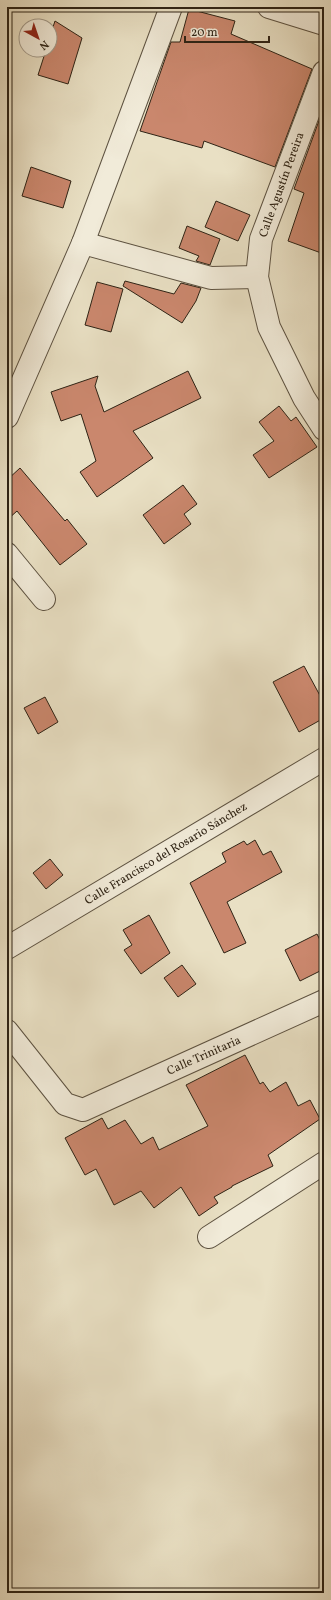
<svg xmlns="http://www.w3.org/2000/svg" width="331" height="1600" viewBox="0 0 331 1600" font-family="Vollkorn,serif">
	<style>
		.building { fill: #ca876d; stroke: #2e2315 }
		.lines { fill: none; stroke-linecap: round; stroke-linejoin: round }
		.street-casing { stroke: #5d5241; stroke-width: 24 }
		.street { stroke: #f1ebd9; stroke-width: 22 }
		.labels { text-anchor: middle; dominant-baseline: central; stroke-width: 4; stroke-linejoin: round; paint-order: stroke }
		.street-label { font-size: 12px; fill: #2e2315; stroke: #f1ebd9 }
	</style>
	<rect width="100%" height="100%" fill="#e9e0c4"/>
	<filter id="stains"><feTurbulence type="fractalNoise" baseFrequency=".005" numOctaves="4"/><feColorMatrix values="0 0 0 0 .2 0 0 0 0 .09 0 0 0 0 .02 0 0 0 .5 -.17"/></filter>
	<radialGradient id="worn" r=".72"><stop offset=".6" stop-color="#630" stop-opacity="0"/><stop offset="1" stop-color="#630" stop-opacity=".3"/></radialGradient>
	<g class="building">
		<path d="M189 9 235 21 231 34 312 69 275 167 204 141 202 148 140 131 171 42H180Z"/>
		<path d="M55 21 82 38 68 84 38 75 46 50H50V36Z"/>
		<path d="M324 107V254L288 241 304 193 294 189Z"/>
		<path d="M31 167 71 181 63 208 22 196Z"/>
		<path d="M216 201 250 215 238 241 205 227Z"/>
		<path d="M187 226 220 239 210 265 196 261 199 256 179 248Z"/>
		<path d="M125 281 174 294 181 283 201 288 196 301 182 323 123 286Z"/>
		<path d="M97 282 123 289 111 332 85 325Z"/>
		<path d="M188 371 201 398 133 431 153 458 97 497 80 472 96 461 81 414 61 421 51 392 98 376 95 386 104 412Z"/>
		<path d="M279 406 291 421 296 417 317 447 269 478 253 455 274 441 259 422Z"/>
		<path d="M20 468 65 521 67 519 87 544 60 565 17 511 7 520V480Z"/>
		<path d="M183 485 197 504 184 514 191 524 164 544 143 515Z"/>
		<path d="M304 666 324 703V718L299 732 273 682Z"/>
		<path d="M45 697 58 722 38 734 24 708Z"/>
		<path d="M255 840 263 855 271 851 282 872 227 902 246 943 224 953 190 883 226 862 222 853 244 841 247 845Z"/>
		<path d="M50 859 63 875 46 889 33 873Z"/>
		<path d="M149 915 170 953 141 974 124 950 132 945 123 930Z"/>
		<path d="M317 934 324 948V969L300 981 285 950Z"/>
		<path d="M182 965 196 984 178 997 164 978Z"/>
		<path d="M245 1055 260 1084 263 1082 270 1092 286 1082 298 1106 310 1100 320 1119 268 1155 273 1166 232 1186V1187L214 1197 218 1203 199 1216 181 1187 154 1208 141 1191 114 1205 96 1169 85 1175 65 1138 102 1118 108 1129 125 1120 141 1144 153 1137 159 1150 208 1126 186 1085Z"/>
	</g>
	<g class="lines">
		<defs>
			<g id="street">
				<path d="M269 7 324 24"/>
				<path d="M324 72 261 239 257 277 269 327 304 398 324 429"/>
				<path d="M83 243 211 278 257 277"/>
				<path d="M7 417 83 243 171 7"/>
				<path d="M7 554 44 599"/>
				<path d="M7 948 324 759"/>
				<path d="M7 1031 65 1104 83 1110 324 1001"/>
				<path d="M209 1237 324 1163"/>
			</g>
		</defs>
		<use href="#street" class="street-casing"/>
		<use href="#street" class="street"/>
	</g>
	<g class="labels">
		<g class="street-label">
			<text transform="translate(282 185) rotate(-70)">Calle Agustín Pereira</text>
			<text transform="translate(166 854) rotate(-31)">Calle Francisco del Rosario Sánchez</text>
			<text transform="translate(204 1056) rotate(-24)">Calle Trinitaria</text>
		</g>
	</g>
	<rect width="331" height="1600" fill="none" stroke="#e9e0c4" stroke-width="24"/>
	<rect x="8" y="8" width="315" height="1584" fill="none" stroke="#2e2315" stroke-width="2"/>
	<rect x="12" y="12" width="307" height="1576" fill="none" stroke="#2e2315"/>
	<g transform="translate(38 38) rotate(140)"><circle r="19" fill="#f1ebd9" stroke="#a39b8b"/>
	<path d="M0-3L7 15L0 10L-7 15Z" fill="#8f2418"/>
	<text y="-6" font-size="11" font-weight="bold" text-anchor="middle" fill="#2e2315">N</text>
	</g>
	<path d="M185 36v6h84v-6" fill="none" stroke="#2e2315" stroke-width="2"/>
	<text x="191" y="36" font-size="12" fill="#2e2315" stroke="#f1ebd9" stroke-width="3" paint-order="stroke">20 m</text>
	<rect width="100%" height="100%" filter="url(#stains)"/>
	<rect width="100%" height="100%" fill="url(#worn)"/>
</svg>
